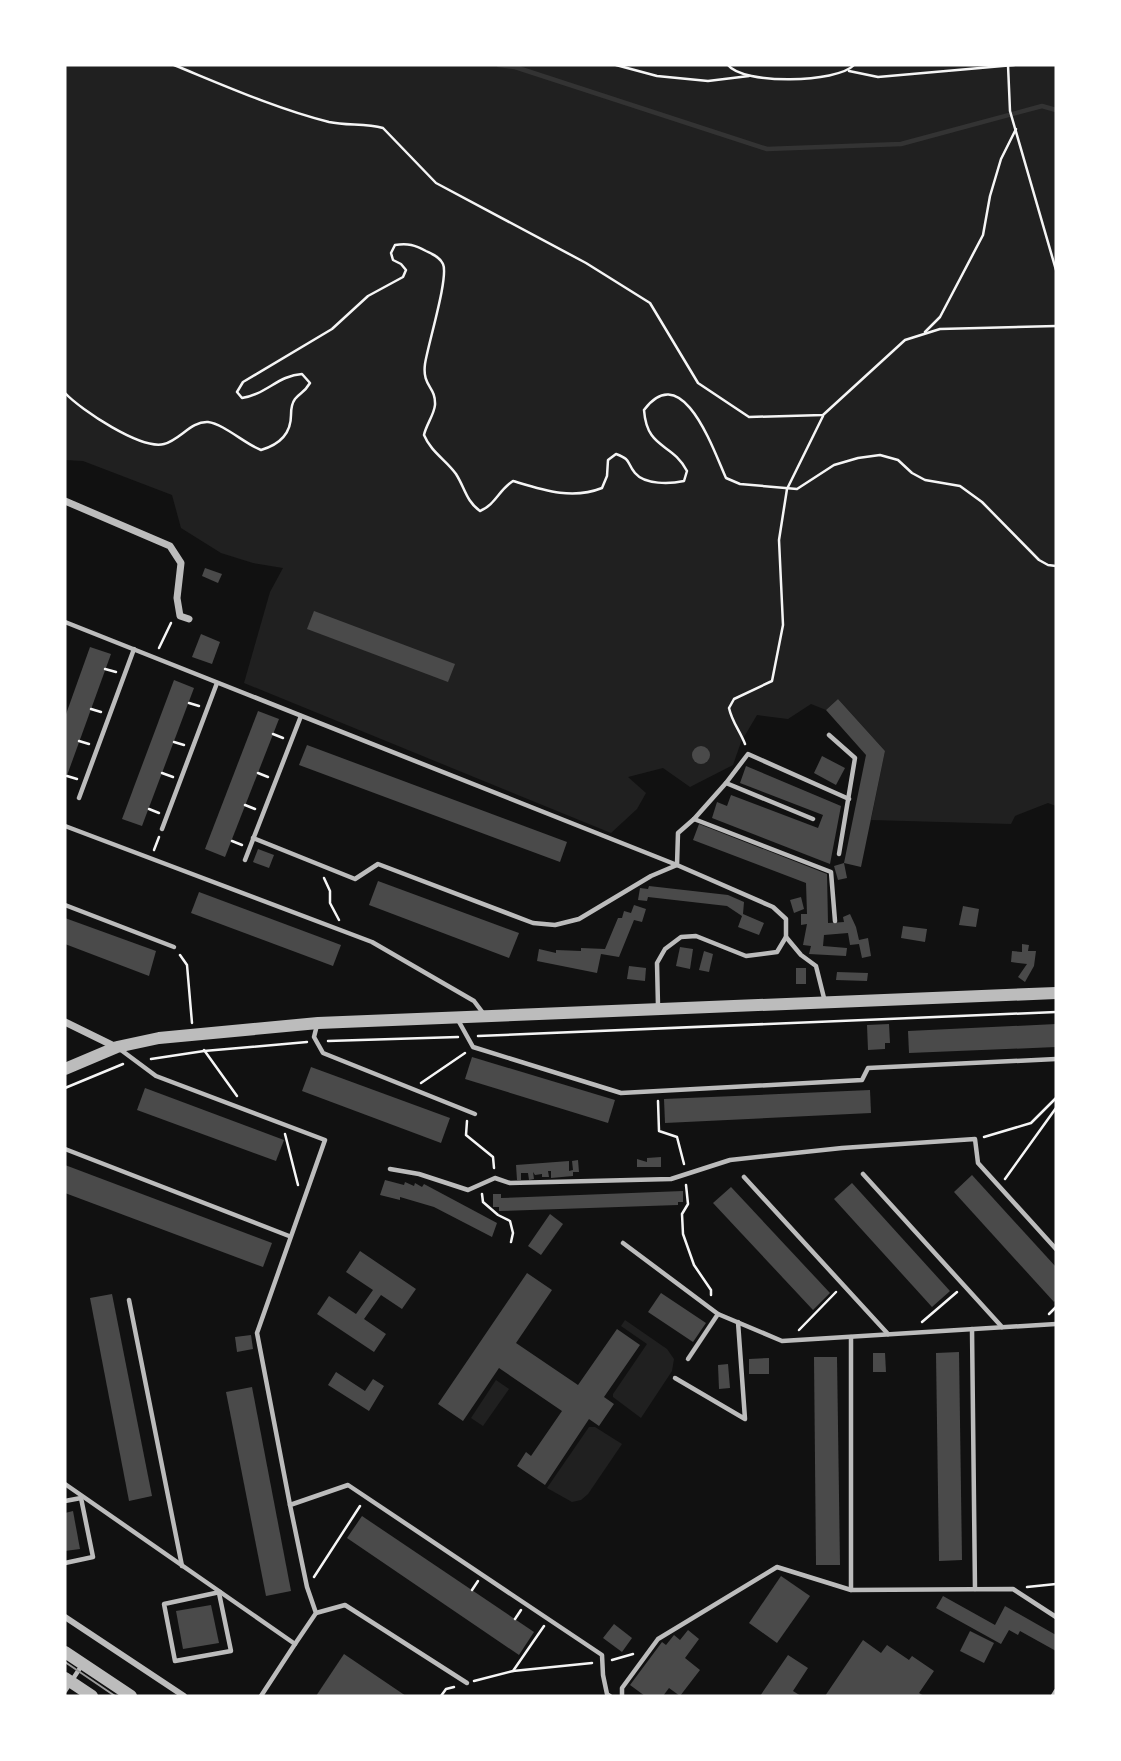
<svg xmlns="http://www.w3.org/2000/svg" width="1121" height="1761" viewBox="0 0 1121 1761" font-family="Manrope,sans-serif">
	<style>
		.green { fill: #202020 }
		.lines { fill: none; stroke-linecap: round; stroke-linejoin: round }
		.stream { stroke: #333; stroke-width: 4.5 }
		.building { fill: #4a4a4a }
		.path { stroke: #f5f5f5; stroke-width: 2.5 }
		.service { stroke: #bcbcbc; stroke-width: 4.5 }
		.pedestrian { stroke: #bcbcbc; stroke-width: 6 }
		.minor { stroke: #bcbcbc; stroke-width: 7 }
		.tertiary { stroke: #bcbcbc; stroke-width: 12 }
		.tram { stroke: #9a9a9a; stroke-width: 2 }
	</style>
	<rect width="100%" height="100%" fill="#111"/>
	<g class="green">
		<path d="M65 65H1056V806L1048 803 1015 816 1011 824 871 820 885 751 838 699 826 710 811 704 788 719 757 715 741 742 733 765 690 787 663 768 628 777 646 793 637 809 611 833 244 683 270 592 283 568 253 563 221 553 181 528 172 495 83 461 65 460Z"/>
		<path d="M625 1320 667 1349 674 1359 672 1371 641 1418 613 1397V1394L647 1344 621 1326Z"/>
		<path d="M496 1380 509 1389 483 1426 471 1418Z"/>
		<path d="M589 1427H595L622 1444 588 1494 581 1500 572 1502 547 1488Z"/>
	</g>
	<g class="lines">
		<path class="stream" d="M499 65 515 67 767 149 901 144 1042 106 1056 110"/>
	</g>
	<g class="building">
		<path d="M205 568 222 574 218 583 202 576Z"/>
		<path d="M314 611 455 664 448 682 307 629Z"/>
		<path d="M201 634 220 642 212 664 192 657Z"/>
		<path d="M90 647 111 654 65 781V717Z"/>
		<path d="M174 680 194 688 142 826 122 819Z"/>
		<path d="M838 699 885 751 861 867 844 863 866 755 826 710Z"/>
		<path d="M258 711 279 719 225 857 205 849Z"/>
		<path d="M307 745 567 842 560 862 299 765Z"/>
		<circle cx="701" cy="755" r="9"/>
		<path d="M822 756 845 768 836 785 814 773Z"/>
		<path d="M746 766 841 806 830 864 712 818 717 802 727 806 731 795 818 828 823 815 740 783Z"/>
		<path d="M699 824 827 874 828 923 844 922 843 917 850 914 856 927 859 940 868 938 871 956 862 958 859 944 850 945 848 933 824 935 823 946 847 948 846 956 809 954 811 946 803 945 807 924 801 925V914H807L806 883 693 840Z"/>
		<path d="M258 849 274 855 269 868 253 862Z"/>
		<path d="M844 863 847 878 838 880 834 866Z"/>
		<path d="M378 881 519 933 509 958 369 905Z"/>
		<path d="M649 886 728 895 744 902 743 914 764 923 759 935 738 927 742 916 727 906 648 897 647 901 638 900 640 888 648 889Z"/>
		<path d="M199 892 341 945 333 966 191 913Z"/>
		<path d="M801 897 804 909 794 913 790 900Z"/>
		<path d="M634 905 646 909 642 922 634 920 619 957 601 954 597 973 537 961 539 949 556 953V950L581 951V948L605 949 618 918H622L624 911 631 913Z"/>
		<path d="M963 906 979 909 976 927 959 925Z"/>
		<path d="M65 918 156 951 149 976 65 944Z"/>
		<path d="M903 926 927 929 925 942 901 938Z"/>
		<path d="M1022 944 1029 945 1028 951H1036L1034 966 1025 982 1018 977 1027 964 1011 962 1012 951 1022 952Z"/>
		<path d="M680 947 693 949 690 969 676 966Z"/>
		<path d="M704 951 713 954 709 972 699 970Z"/>
		<path d="M629 966 646 968 645 981 627 979Z"/>
		<rect x="796" y="968" width="10" height="16"/>
		<path d="M837 972 868 973 867 981 836 980Z"/>
		<path d="M889 1024 890 1043H885V1049L868 1050 867 1025Z"/>
		<path d="M1056 1024V1047L909 1053 908 1031Z"/>
		<path d="M472 1057 615 1100 608 1123 465 1079Z"/>
		<path d="M311 1067 450 1118 441 1143 302 1091Z"/>
		<path d="M145 1088 284 1140 276 1161 137 1110Z"/>
		<path d="M870 1090 871 1113 665 1123 664 1099Z"/>
		<path d="M661 1157V1167H637V1159L647 1162V1158Z"/>
		<path d="M578 1160 579 1172H573V1176L551 1178V1171H548L549 1177H542V1174L535 1175 533 1172 534 1179 529 1180 528 1173H521V1180H517L516 1165 569 1161V1171L573 1170 572 1161Z"/>
		<path d="M65 1165 272 1243 263 1267 65 1193Z"/>
		<path d="M972 1175 1056 1267V1299L1054 1302 954 1192Z"/>
		<path d="M385 1180 404 1185 405 1182 414 1186 415 1183 422 1187 424 1184 497 1223 492 1237 434 1207 400 1197V1200L380 1195Z"/>
		<path d="M852 1183 950 1291 932 1307 834 1199Z"/>
		<path d="M731 1187 830 1293 813 1310 713 1203Z"/>
		<path d="M683 1191V1202H678V1205L499 1211V1207H493V1194H501V1198Z"/>
		<path d="M550 1214 563 1224 541 1255 528 1246Z"/>
		<path d="M360 1251 416 1289 402 1309 381 1295 364 1319 386 1334 374 1352 317 1314 329 1296 356 1314 373 1290 346 1272Z"/>
		<path d="M527 1273 552 1290 516 1343 578 1385 617 1329 640 1345 604 1397 614 1404 599 1426 589 1419 545 1485 517 1466 526 1452 531 1456 562 1411 499 1368 463 1421 438 1404Z"/>
		<path d="M661 1293 706 1323 693 1342 648 1312Z"/>
		<path d="M112 1294 152 1496 129 1501 90 1298Z"/>
		<path d="M251 1335 253 1349 237 1352 235 1337Z"/>
		<path d="M959 1352 962 1560 939 1561 936 1353Z"/>
		<path d="M873 1353H885L886 1372H873Z"/>
		<path d="M814 1357H837L840 1565H816Z"/>
		<path d="M769 1358V1374H749V1359Z"/>
		<path d="M728 1364 730 1388 719 1389 718 1365Z"/>
		<path d="M336 1372 365 1391 373 1379 384 1386 369 1411 328 1385Z"/>
		<path d="M252 1387 291 1591 266 1596 226 1392Z"/>
		<path d="M73 1511 80 1549 65 1551V1513Z"/>
		<path d="M362 1516 534 1632 519 1655 347 1538Z"/>
		<path d="M781 1576 810 1596 777 1643 749 1623Z"/>
		<path d="M943 1596 995 1625 1005 1606 1056 1635V1651L1020 1631 1018 1635 1009 1630 1001 1644 936 1608Z"/>
		<path d="M211 1605 219 1643 183 1649 176 1611Z"/>
		<path d="M614 1624 632 1638 622 1652 603 1638Z"/>
		<path d="M688 1630 699 1639 685 1658 700 1670 680 1696 669 1688 663 1696H645L630 1685 662 1642 666 1645 674 1635 680 1640Z"/>
		<path d="M970 1631 994 1643 984 1663 960 1651Z"/>
		<path d="M863 1640 881 1653 887 1645 909 1660 912 1656 934 1671 919 1693 924 1696H825Z"/>
		<path d="M344 1654 406 1696H316Z"/>
		<path d="M788 1655 808 1668 793 1691 801 1696H760Z"/>
	</g>
	<g class="lines">
		<g class="path">
			<path d="M174 65C223 85 277 109 329 122 347 126 365 123 383 128L436 183 586 263 650 303 698 383 749 417 823 415 905 340 940 329 1056 326"/>
			<path d="M616 65 657 76 708 81 749 76"/>
			<path d="M728 65C743 85 837 83 854 65"/>
			<path d="M1008 65 1010 111 1056 270"/>
			<path d="M849 71 878 77 1014 65"/>
			<path d="M925 332 940 317 983 235 990 196 1001 159 1016 129"/>
			<path d="M65 393C81 410 141 450 164 444 180 440 191 421 208 422 224 424 245 444 261 450 278 445 291 435 291 415 291 410 292 403 295 399 301 392 304 393 310 383L302 374C279 375 265 395 242 398L237 392 243 382 332 329 368 296 403 277 406 270 401 264 393 260 391 253 395 245C408 243 415 245 426 251 432 254 440 257 443 264 449 277 428 344 425 364 422 387 436 386 435 405 434 415 426 425 424 435 431 452 446 460 456 474 465 488 466 501 480 511 496 504 498 491 513 481 543 490 572 500 602 488L607 476 608 460 616 454C632 460 626 462 635 473 645 485 670 484 684 481L687 471C672 442 647 450 644 410 683 358 714 452 726 478L740 484 797 489 834 465 858 458 880 455 898 460 912 473 925 480 960 486 982 502 1039 560 1048 565 1056 566"/>
			<path d="M159 648 171 623"/>
			<path d="M105 669 116 672"/>
			<path d="M189 703 199 706"/>
			<path d="M91 709 101 712"/>
			<path d="M273 734 283 738"/>
			<path d="M79 741 89 744"/>
			<path d="M174 742 184 745"/>
			<path d="M745 744C740 731 732 722 729 708L734 699 772 681 783 625 779 540 787 489 823 416"/>
			<path d="M162 773 173 777"/>
			<path d="M258 773 268 777"/>
			<path d="M67 776 77 779"/>
			<path d="M245 805 255 809"/>
			<path d="M149 809 159 813"/>
			<path d="M232 841 242 845"/>
			<path d="M154 850 159 837"/>
			<path d="M324 878 330 891V903L339 920"/>
			<path d="M180 955 187 965 192 1023"/>
			<path d="M478 1036 1056 1012"/>
			<path d="M328 1041 458 1037"/>
			<path d="M204 1050 237 1096"/>
			<path d="M151 1059 204 1051 307 1042"/>
			<path d="M421 1083 465 1053"/>
			<path d="M65 1088 123 1064"/>
			<path d="M658 1101 659 1131 677 1137 684 1164"/>
			<path d="M467 1121 466 1135 493 1157 494 1168"/>
			<path d="M285 1134 298 1185"/>
			<path d="M984 1137 1031 1123 1056 1098"/>
			<path d="M1005 1179 1056 1108"/>
			<path d="M686 1185 688 1204 682 1214 683 1234 694 1265 711 1290V1295"/>
			<path d="M482 1194 483 1202 498 1215 510 1221 513 1233 511 1242"/>
			<path d="M1049 1314 1056 1307"/>
			<path d="M922 1322 957 1292"/>
			<path d="M799 1330 836 1292"/>
			<path d="M314 1577 360 1506"/>
			<path d="M1027 1587 1056 1584"/>
			<path d="M472 1590 478 1581"/>
			<path d="M515 1619 521 1610"/>
			<path d="M612 1660 633 1654"/>
			<path d="M513 1671 592 1663"/>
			<path d="M474 1681 513 1671 544 1626"/>
			<path d="M441 1696 446 1689 454 1687"/>
		</g>
		<g class="service">
			<path d="M65 622 677 865"/>
			<path d="M829 735 855 758 839 854"/>
			<path d="M726 783 748 754 849 799"/>
			<path d="M79 798 134 649"/>
			<path d="M694 819 726 783 813 819"/>
			<path d="M65 826 372 942 474 1001 483 1013"/>
			<path d="M162 829 217 683"/>
			<path d="M253 838 355 879 378 864 533 923 555 925 579 919 651 876 677 865"/>
			<path d="M245 860 301 716"/>
			<path d="M65 905 174 947"/>
			<path d="M786 937 801 955 816 966 825 1002"/>
			<path d="M658 1006 657 963 665 949 681 937 696 936 746 956 777 952 786 937V919L773 907 677 865 678 833 694 819 831 872 835 921"/>
			<path d="M458 1020 473 1047 621 1093 862 1080 868 1068 1056 1059"/>
			<path d="M317 1025 314 1037 323 1053 475 1114"/>
			<path d="M121 1050 156 1076 325 1140 257 1333 290 1505"/>
			<path d="M65 1149 289 1236"/>
			<path d="M390 1169 419 1174 468 1190 495 1178 510 1183 671 1179 730 1160 842 1148 975 1139 978 1163 1056 1249"/>
			<path d="M863 1174 1002 1327"/>
			<path d="M744 1177 888 1334"/>
			<path d="M623 1243 718 1314 782 1341 1056 1324"/>
			<path d="M129 1300 182 1566"/>
			<path d="M972 1329 975 1589"/>
			<path d="M851 1337V1590"/>
			<path d="M688 1359 718 1314"/>
			<path d="M675 1378 745 1419 738 1322"/>
			<path d="M65 1484 295 1644 261 1696"/>
			<path d="M65 1501 81 1498 93 1557 65 1563"/>
			<path d="M219 1593 231 1651 175 1661 164 1604 220 1592"/>
			<path d="M316 1613 345 1605 467 1683"/>
			<path d="M295 1644 316 1613 307 1587 290 1505 348 1485 602 1655 603 1675 607 1694 610 1696"/>
			<path d="M65 1691 82 1665"/>
			<path d="M622 1696V1688L658 1639 777 1567 851 1590 1013 1589 1056 1617"/>
			<path d="M1053 1696 1056 1691"/>
		</g>
		<path class="pedestrian" d="M65 1617 184 1696"/>
		<g class="minor">
			<path d="M65 501 170 546 181 563 177 598 180 616 189 619"/>
			<path d="M65 1022 116 1047"/>
		</g>
		<g class="tertiary">
			<path d="M65 1069 117 1047 159 1038 318 1023 1056 993"/>
			<path d="M65 1652 131 1696"/>
			<path d="M65 1678 92 1696"/>
		</g>
		<path class="tram" d="M65 1662 115 1696"/>
	</g>
	<rect width="1121" height="1761" fill="none" stroke="#ffffff" stroke-width="133"/>
</svg>
